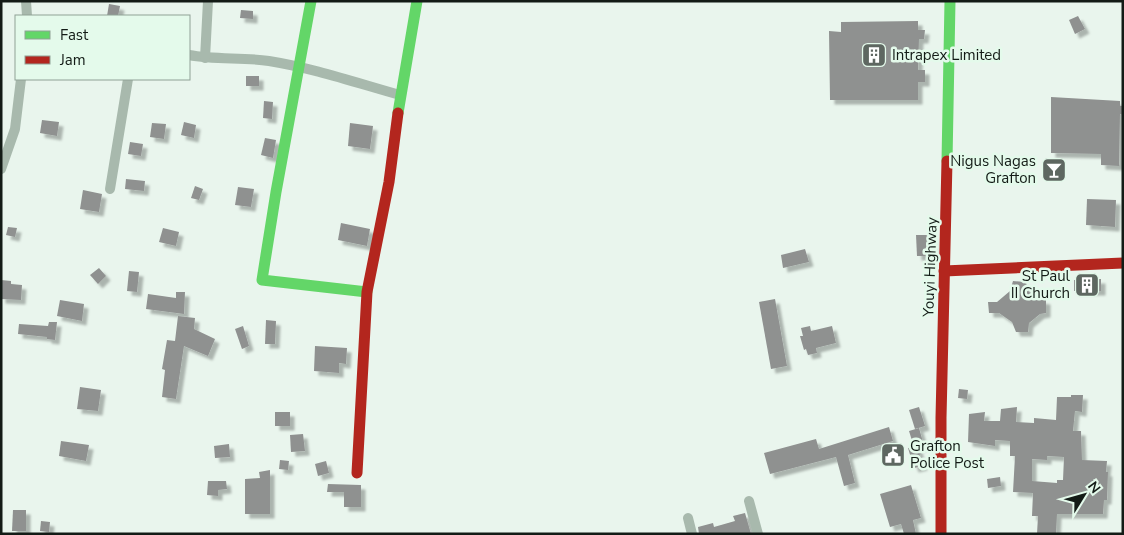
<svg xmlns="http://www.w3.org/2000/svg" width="1124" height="535" viewBox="0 0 1124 535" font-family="'Nunito Sans',sans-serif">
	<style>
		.building { fill: #8f9190; fill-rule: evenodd; filter: url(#shadow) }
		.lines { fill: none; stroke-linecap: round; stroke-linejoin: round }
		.street { stroke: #a8b9ad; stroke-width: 10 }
		.fast { stroke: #63d668; stroke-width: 11 }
		.jam { stroke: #b3261e; stroke-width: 11 }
		.labels { text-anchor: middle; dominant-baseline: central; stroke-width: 5; stroke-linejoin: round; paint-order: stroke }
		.poi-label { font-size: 15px; fill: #131b16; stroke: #e4faeb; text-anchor: start }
		.street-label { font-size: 15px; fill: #131b16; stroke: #e4faeb }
	</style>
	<defs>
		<filter id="shadow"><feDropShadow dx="4.5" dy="4.5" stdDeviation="1" flood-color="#0004"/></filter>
	</defs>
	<rect width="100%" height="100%" fill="#e9f5ed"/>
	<g class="building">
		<path d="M109 4 120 6 118 16H107Z"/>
		<path d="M241 10 253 11V19L240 18Z"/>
		<path d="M1078 16 1085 29 1075 34 1069 20Z"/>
		<path d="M918 21V30H925L924 39H919L918 70H925V82H918V100H830L829 31 841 32V22Z"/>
		<rect x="246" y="76" width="13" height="10"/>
		<path d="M1051 97 1120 101V106H1123V115L1120 114 1119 166 1101 165V154L1051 153Z"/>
		<path d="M264 101 273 102 272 119 263 118Z"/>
		<path d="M42 120 59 122 57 136 40 133Z"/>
		<path d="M184 122 196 125 194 138 181 135Z"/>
		<path d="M152 123 166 124 164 139 150 137Z"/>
		<path d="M350 123 373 126 370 149 348 146Z"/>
		<path d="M265 138 276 140 273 158 261 155Z"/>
		<path d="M130 142 143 144 141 156 128 154Z"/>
		<path d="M126 179 145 181 144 191 125 189Z"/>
		<path d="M195 186 203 189 199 200 191 198Z"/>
		<path d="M238 187 254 189 251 207 235 205Z"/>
		<path d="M83 190 102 194 99 212 80 209Z"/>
		<path d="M1087 199 1116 200 1115 227 1086 225Z"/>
		<path d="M341 223 370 229 367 246 338 240Z"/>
		<path d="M8 227 17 228 15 237 6 235Z"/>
		<path d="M163 228 179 232 176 246 159 242Z"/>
		<path d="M916 235H932L933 256H917Z"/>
		<path d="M805 249 809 262 783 268 781 255Z"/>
		<path d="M99 268 106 276 98 284 90 275Z"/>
		<path d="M129 271 139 272 137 292 127 291Z"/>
		<path d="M1101 279V291H1074V280Z"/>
		<path d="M1 280 11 281V284L22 285 21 300 1 299Z"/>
		<path d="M1013 281 1026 282 1028 291 1037 299 1046 300V313L1040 314 1029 323 1028 332H1016L1012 322 999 313H989L988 302H997L1010 291Z"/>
		<path d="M176 292H185L184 314 146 309 148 294 176 298Z"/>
		<path d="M775 299 787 366 771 369 759 302Z"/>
		<path d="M60 300 84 304 82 321 57 316Z"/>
		<path d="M178 316 195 318 194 329 215 339 208 356 184 346 176 399 162 397 165 370 162 369 167 340 175 341Z"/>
		<path d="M266 320 276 321 275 344H265Z"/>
		<path d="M49 322H57L55 340 47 339V337L18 334 19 324 48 326Z"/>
		<path d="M243 326 249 346 242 349 235 329Z"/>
		<path d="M810 326 811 331 832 326 836 343 816 348 817 353 808 355 806 349 804 350 800 336H803L801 328Z"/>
		<path d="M315 346 347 348 346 364 339 363V373L314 371Z"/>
		<path d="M80 387 101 390 98 411 77 409Z"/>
		<path d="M959 389 968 390 967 399 958 398Z"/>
		<path d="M1071 395H1083L1082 412 1075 411 1073 431H1081L1082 460 1107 461 1106 472H1108L1107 500H1104L1103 514H1057L1056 534H1037L1038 516H1032L1033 493 1013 492 1015 456H1010V441L995 440V446L968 442 969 414 985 412 984 421H1000L1001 409 1017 407 1016 422 1034 423V418L1056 420 1057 397H1071ZM1047 456 1064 457 1063 480H1057V483L1032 481V459L1047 460Z"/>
		<path d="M919 407 925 426 915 429 909 410Z"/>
		<rect x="275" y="412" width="15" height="14"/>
		<path d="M889 427 893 441 848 455 855 483 844 486 836 457 770 474 764 453 816 439 819 449Z"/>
		<path d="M919 428 924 446 918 448 923 466 914 468 908 448 914 447 909 431Z"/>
		<path d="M303 434 305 451 291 452 290 435Z"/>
		<path d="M61 441 89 445 86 461 59 456Z"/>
		<path d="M229 444 230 457 215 458 214 446Z"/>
		<path d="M280 460 289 461 288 470 279 469Z"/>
		<path d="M326 461 329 473 318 476 315 464Z"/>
		<path d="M270 470V514H245V479L260 478 259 472Z"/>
		<path d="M1000 477 1001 486 988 488 987 479Z"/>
		<path d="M208 481H226L227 489 218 490V496L207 495Z"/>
		<path d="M328 484 361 485V507H344V492H327Z"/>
		<path d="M911 485 921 518 913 520 916 534H904L901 524 890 527 880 494Z"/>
		<path d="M13 510H26V531H12Z"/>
		<path d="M745 513 751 534H699L698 527 713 523 714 527 735 521 733 516Z"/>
		<path d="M41 521 50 522 49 532 40 531Z"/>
	</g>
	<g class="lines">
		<g class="street">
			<path d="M26 1 27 16"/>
			<path d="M189 55C215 60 243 57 269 61 313 68 357 83 400 95"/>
			<path d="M205 58 208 1"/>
			<path d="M1 169 15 129 21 79"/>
			<path d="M110 189 128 79"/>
			<path d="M749 501 758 534"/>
			<path d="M688 518 692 534"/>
		</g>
		<g class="fast">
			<path d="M311 1 276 192 262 280 367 292"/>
			<path d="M398 113 417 1"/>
			<path d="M947 161 950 1"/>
		</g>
		<g class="jam">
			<path d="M944 271 1123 263"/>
			<path d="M357 473 367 292 389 182 398 113"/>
			<path d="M941 534V418L947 161"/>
		</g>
	</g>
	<defs>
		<symbol id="building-square" viewBox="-11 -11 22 22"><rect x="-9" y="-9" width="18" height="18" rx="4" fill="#5e6761" stroke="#e4faeb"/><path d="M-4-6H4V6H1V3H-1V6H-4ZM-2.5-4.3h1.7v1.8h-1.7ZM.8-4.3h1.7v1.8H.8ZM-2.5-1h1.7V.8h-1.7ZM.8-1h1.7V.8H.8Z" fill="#fff"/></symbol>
		<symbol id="bar-square" viewBox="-11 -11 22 22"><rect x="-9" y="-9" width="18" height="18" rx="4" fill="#5e6761" stroke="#e4faeb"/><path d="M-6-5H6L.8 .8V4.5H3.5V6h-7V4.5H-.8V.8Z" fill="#fff"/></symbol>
		<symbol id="civic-square" viewBox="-11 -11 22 22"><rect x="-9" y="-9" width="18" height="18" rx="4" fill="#5e6761" stroke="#e4faeb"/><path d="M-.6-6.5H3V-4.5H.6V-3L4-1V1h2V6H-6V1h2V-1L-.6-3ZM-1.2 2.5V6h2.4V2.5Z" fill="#fff"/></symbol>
	</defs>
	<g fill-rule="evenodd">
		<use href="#building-square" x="860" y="41" width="28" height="28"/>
		<use href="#bar-square" x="1040" y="156" width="28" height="28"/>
		<use href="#building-square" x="1073" y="271" width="28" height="28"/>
		<use href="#civic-square" x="879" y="441" width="28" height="28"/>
	</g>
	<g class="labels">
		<g class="poi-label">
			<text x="892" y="55">Intrapex Limited</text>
			<text x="1036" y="161" text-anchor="end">Nigus Nagas<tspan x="1036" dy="17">Grafton</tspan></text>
			<text x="1070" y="276" text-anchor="end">St Paul<tspan x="1070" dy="17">II Church</tspan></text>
			<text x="910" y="446">Grafton<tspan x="910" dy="17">Police Post</tspan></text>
		</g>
		<g class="street-label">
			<text transform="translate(930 267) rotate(-88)">Youyi Highway</text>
		</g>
	</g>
	<rect width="1124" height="535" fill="none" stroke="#131b16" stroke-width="5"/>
	<rect x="15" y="15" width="175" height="65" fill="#e4faeb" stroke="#90a196"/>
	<rect x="25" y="31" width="25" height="8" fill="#63d668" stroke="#90a196"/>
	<text x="60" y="40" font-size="15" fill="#131b16">Fast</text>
	<rect x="25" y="56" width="25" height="8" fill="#b3261e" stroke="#90a196"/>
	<text x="60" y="65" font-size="15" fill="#131b16">Jam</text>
	<g transform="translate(1084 495) rotate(53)" stroke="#e4faeb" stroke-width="4" paint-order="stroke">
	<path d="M0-4L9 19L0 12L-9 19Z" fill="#131b16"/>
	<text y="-8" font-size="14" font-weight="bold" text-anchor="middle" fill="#131b16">N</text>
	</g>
</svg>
